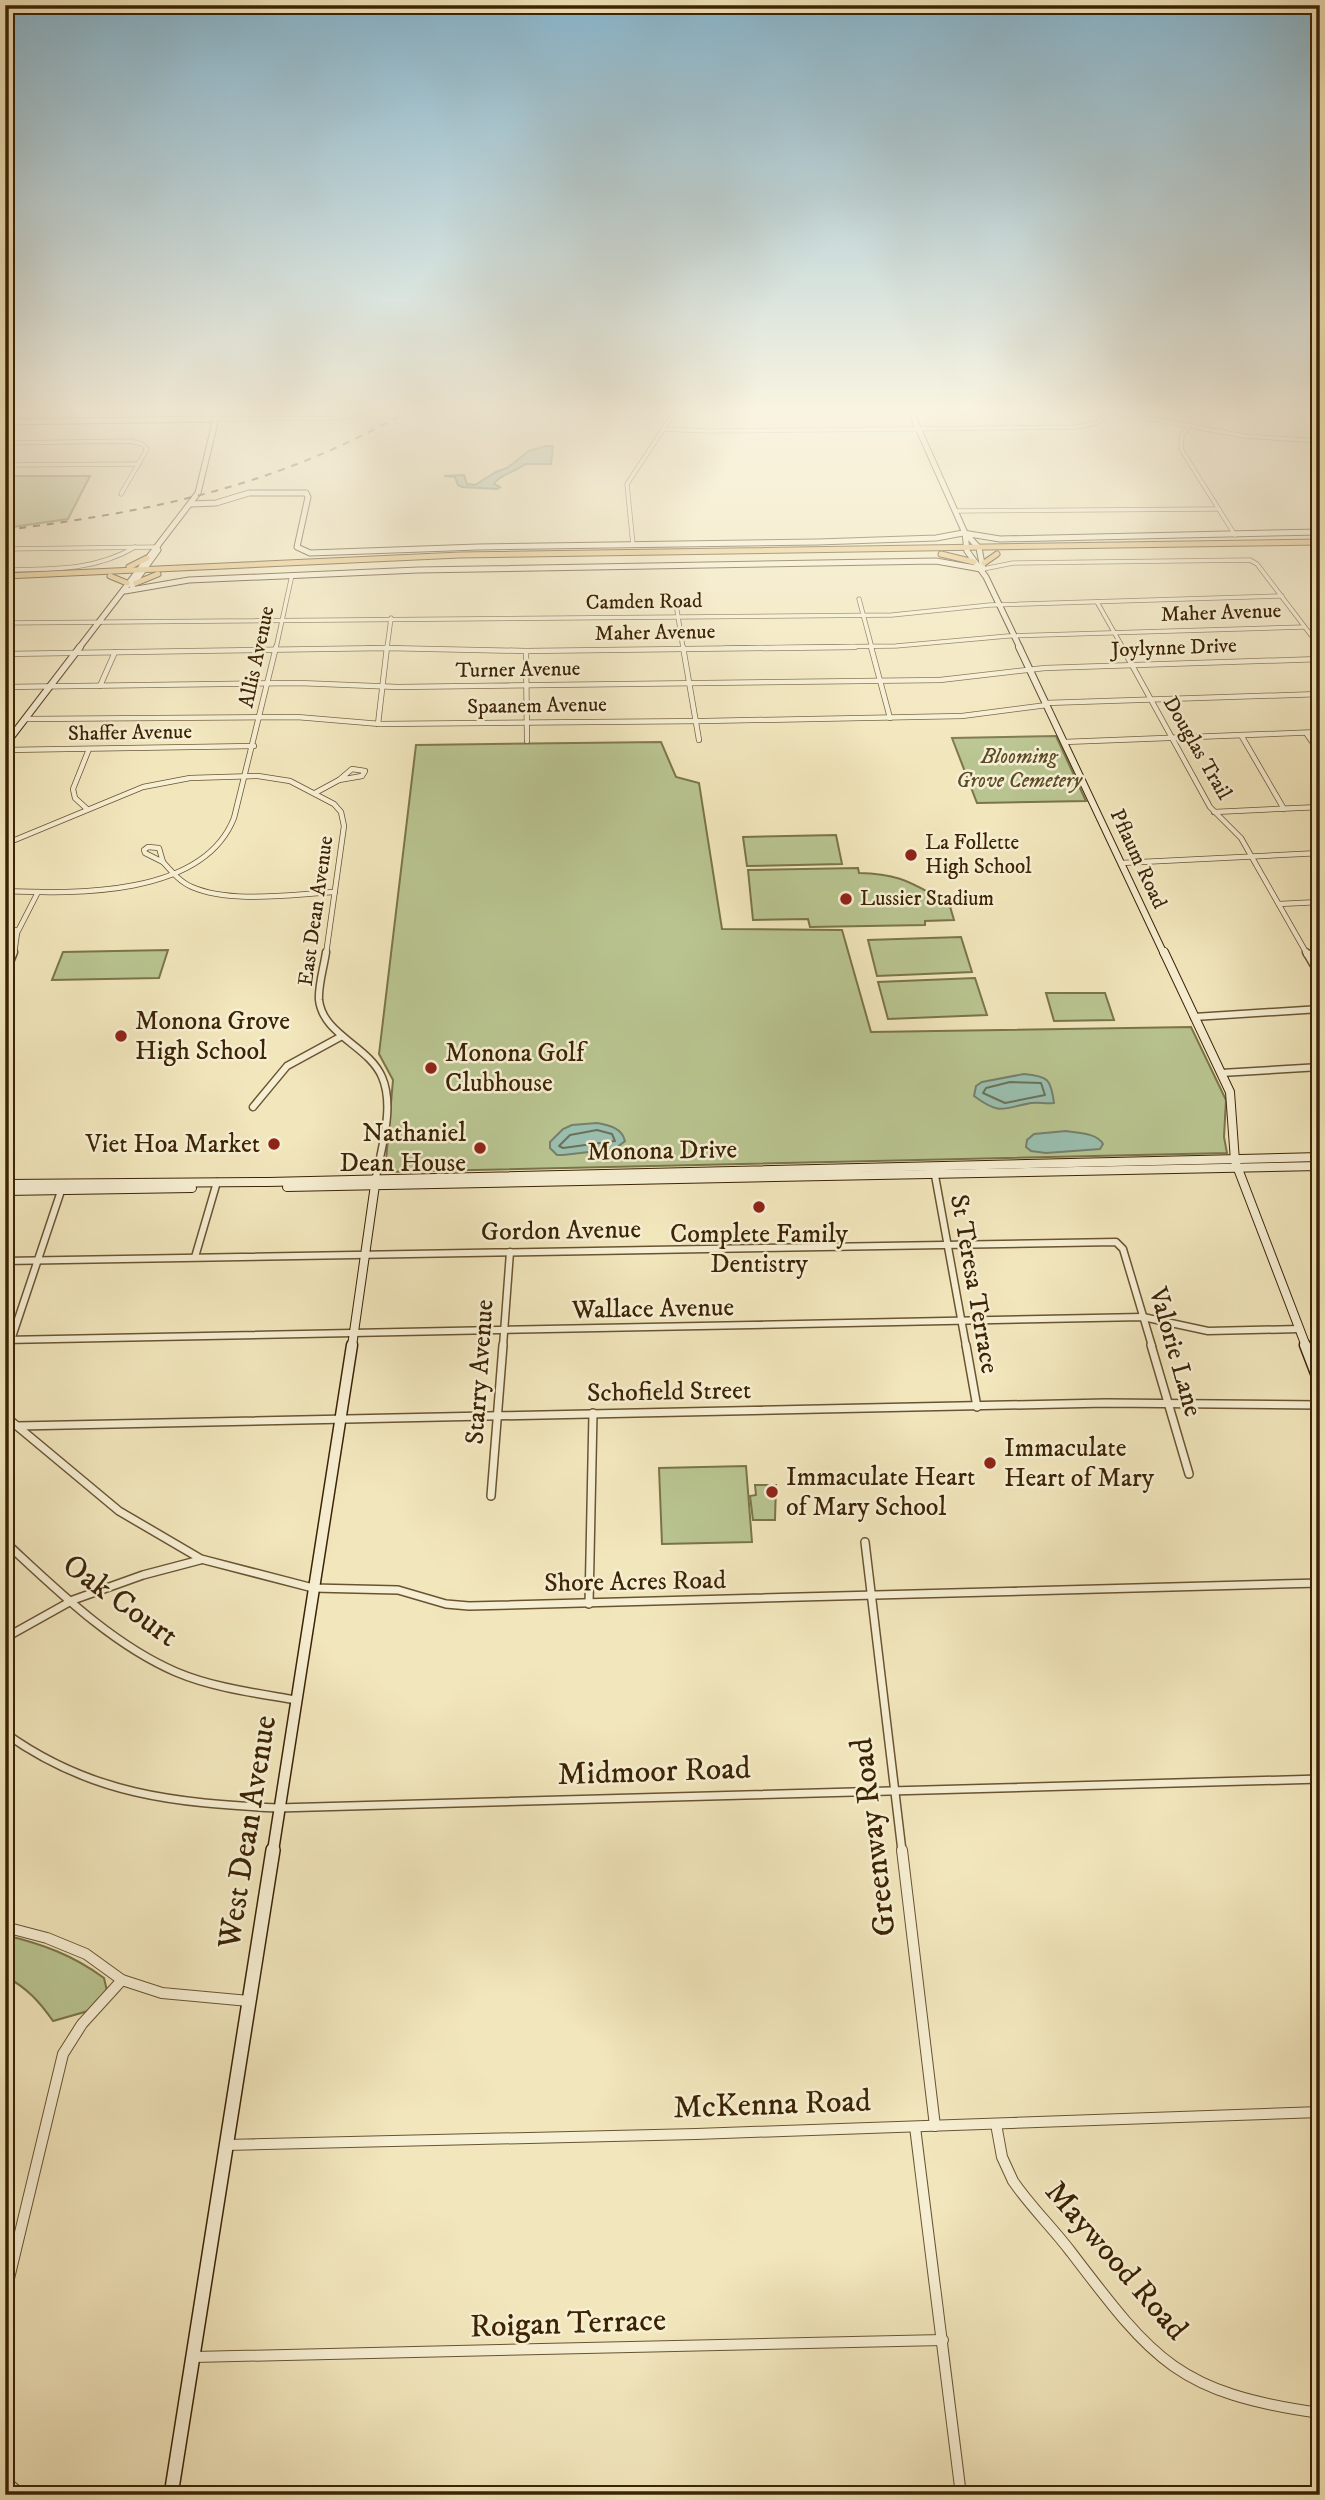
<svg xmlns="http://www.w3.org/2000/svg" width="1325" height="2500" viewBox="0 0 1325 2500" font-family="'IM FELL DW Pica',serif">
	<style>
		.green { fill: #b9c591; stroke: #7a744a; stroke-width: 2 }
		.water { fill: #9bc0b1; stroke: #75816c; stroke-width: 2 }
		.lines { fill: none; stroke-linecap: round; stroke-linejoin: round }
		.shore { stroke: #6b725a; stroke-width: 2 }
		.street-far4-casing { stroke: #695432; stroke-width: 5 }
		.street-far3-casing { stroke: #695432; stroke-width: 6 }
		.street-far2-casing { stroke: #695432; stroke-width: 9 }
		.street-far1-casing { stroke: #695432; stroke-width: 10 }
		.street-casing { stroke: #695432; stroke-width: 12 }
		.secondary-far4-casing { stroke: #3b2304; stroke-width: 7 }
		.secondary-far3-casing { stroke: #3b2304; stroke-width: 8 }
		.secondary-far2-casing { stroke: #3b2304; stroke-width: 10 }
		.secondary-far1-casing { stroke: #3b2304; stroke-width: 13 }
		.secondary-casing { stroke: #3b2304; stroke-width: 16 }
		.primary-casing { stroke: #3b2304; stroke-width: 7 }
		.street-far4 { stroke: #f7efd3; stroke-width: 3.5 }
		.street-far3 { stroke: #f7efd3; stroke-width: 4.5 }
		.street-far2 { stroke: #f7efd3; stroke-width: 6 }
		.street-far1 { stroke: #f7efd3; stroke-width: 7 }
		.street { stroke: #f7efd3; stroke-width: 10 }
		.secondary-far4 { stroke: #f7efd3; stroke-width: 5 }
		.secondary-far3 { stroke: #f7efd3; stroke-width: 6 }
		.secondary-far2 { stroke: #f7efd3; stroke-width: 8 }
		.secondary-far1 { stroke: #f7efd3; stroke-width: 10 }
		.secondary { stroke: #f7efd3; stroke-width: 13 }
		.primary { stroke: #e9c37e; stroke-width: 5 }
		.rail { stroke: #3b2304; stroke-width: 2; stroke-dasharray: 7 7; stroke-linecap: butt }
		.poi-dot { fill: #8f2418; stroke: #f7efd3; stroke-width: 2.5 }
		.labels { text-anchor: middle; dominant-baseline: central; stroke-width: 5; stroke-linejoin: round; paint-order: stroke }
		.far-street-label { font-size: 21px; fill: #3b2304; stroke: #f7efd3 }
		.far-park-label { font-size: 21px; font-style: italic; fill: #5a4c27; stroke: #f7efd3 }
		.far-poi-label { font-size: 21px; fill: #3b2304; stroke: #f7efd3; text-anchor: start }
		.poi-label { font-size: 26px; fill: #3b2304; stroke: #f7efd3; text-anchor: start }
		.street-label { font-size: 26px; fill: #3b2304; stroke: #f7efd3 }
		.near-street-label { font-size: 32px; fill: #3b2304; stroke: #f7efd3 }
	</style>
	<rect width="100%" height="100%" fill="#f2e6bc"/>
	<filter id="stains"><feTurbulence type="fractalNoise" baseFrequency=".00286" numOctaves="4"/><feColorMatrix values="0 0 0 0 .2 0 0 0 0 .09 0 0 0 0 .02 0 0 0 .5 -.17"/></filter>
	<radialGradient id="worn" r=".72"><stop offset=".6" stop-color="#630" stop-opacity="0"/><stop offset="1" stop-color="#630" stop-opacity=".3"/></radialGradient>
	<g class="green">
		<path d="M5 476H90L68 519 5 528Z"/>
		<path d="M1056 736 1086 801 977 803 952 738Z"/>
		<path d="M661 742 676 777 699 783 722 929 842 930 871 1032 1191 1027 1226 1100 1224 1137 1227 1153 385 1172 393 1080 379 1054 416 745Z"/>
		<path d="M836 835 842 864 747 866 743 837Z"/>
		<path d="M858 868 859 873C903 874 912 884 949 903L954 920 925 921V925L810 927 808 919 753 920 748 870Z"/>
		<path d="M961 937 972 972 877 976 868 940Z"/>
		<path d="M168 950 159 978 52 980 63 952Z"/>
		<path d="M975 978 987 1015 888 1019 878 982Z"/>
		<path d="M1046 993H1105L1114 1020 1054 1021Z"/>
		<path d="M746 1466 752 1542 662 1544 659 1468Z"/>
		<path d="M755 1485H776L775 1520H753L750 1496 756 1495Z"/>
		<path d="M5 1935C42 1944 73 1955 104 1978L107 1991 88 2011 53 2021C39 2001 27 1988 5 1976Z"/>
	</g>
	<g class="water">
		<path d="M546 446H553L551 464H525C516 472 500 474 494 484L500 487 497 489 462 487 458 485 455 477 444 476 464 475 467 484 475 485 496 472 507 468 529 451Z"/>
		<path d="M1024 1074C1048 1076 1051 1079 1054 1103 1046 1104 1039 1102 1031 1103 1003 1108 1001 1116 974 1096L976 1086 982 1082Z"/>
		<path d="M597 1123C609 1125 622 1128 625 1141L615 1149 563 1155H557L550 1148V1142L563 1129 572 1125Z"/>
		<path d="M1066 1131C1078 1133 1097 1133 1103 1144L1100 1149 1046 1153 1031 1151 1026 1147 1027 1140 1034 1134Z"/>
	</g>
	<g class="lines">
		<g class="shore">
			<path d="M1010 1082 1041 1083 1045 1095 1005 1103 983 1093 986 1088Z"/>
			<path d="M597 1130 612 1134 615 1141 563 1148 559 1146 570 1135Z"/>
		</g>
		<defs>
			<g id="street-far4">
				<path d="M1103 410 1244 436 1320 441"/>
				<path d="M211 419 337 418 356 415 364 410"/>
				<path d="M1190 426 1182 435 1181 449 1235 535"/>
				<path d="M663 429 709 431 1076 427 1097 423 1110 411"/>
				<path d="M5 443 129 441 142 444 147 449 121 494"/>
				<path d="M5 465 139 464"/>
				<path d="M955 511 1218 509"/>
				<path d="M633 545 627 484 676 410"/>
				<path d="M5 549 158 547"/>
				<path d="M983 569 1013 563 1250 560 1257 564 1320 647"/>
				<path d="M5 570C51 569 95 571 135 547"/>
				<path d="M859 599 872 648"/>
				<path d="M1097 602 1123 648"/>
				<path d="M676 604 683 648"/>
				<path d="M5 623 892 615 990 605 1282 596"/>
				<path d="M276 648 292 575"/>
				<path d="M367 648H400"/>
				<path d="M387 648 391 618"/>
				<path d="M725 648 896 646 1008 636 1304 627"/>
			</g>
			<g id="street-far3">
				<path d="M683 647 699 740"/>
				<path d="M871 647 890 718"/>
				<path d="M1122 647 1210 807 1241 838 1307 954"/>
				<path d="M526 651 527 741"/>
				<path d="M5 654 386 648 526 651 855 647"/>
				<path d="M100 686 115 652"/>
				<path d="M5 687 299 683 398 687 940 680 1045 668 1320 659"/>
				<path d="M1046 703 1320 694"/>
				<path d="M26 719 297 717 380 724 705 721 962 716 1047 705"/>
				<path d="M378 724 387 647"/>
				<path d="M1306 733 1320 753"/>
				<path d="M1241 735 1284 809"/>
				<path d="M1064 742 1320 732"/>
				<path d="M5 750 254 746"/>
				<path d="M352 769 365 771 362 776 339 780Z"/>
				<path d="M315 793 339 780"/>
				<path d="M87 809 75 798 73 789 89 749"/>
				<path d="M1214 812 1320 807"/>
				<path d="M5 844 143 787 190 778 258 776 290 781 334 804 341 812 344 826 326 954"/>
				<path d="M148 847 159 848 163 862 145 853 144 850Z"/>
				<path d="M163 862C171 871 180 882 192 887 231 904 293 894 335 892"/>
				<path d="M1121 863 1320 853"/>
				<path d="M5 891C75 894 203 897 234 818L276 647"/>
				<path d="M1279 904 1320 902"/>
				<path d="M5 930H18"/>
				<path d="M14 954 17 933 38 892"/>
				<path d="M1312 954 1320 953"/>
			</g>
			<g id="street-far2">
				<path d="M326 952C324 967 318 985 319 1000 323 1035 369 1046 382 1077 395 1107 381 1148 376 1178"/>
				<path d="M1306 952 1320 976"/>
				<path d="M1307 954 1320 953"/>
				<path d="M5 975 14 952"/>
				<path d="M1194 1017 1320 1009"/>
				<path d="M1221 1073 1320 1067"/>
				<path d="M253 1107 287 1066 342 1036"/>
				<path d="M934 1170 966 1346"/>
				<path d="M195 1257 217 1182"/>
				<path d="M5 1261 1116 1242 1123 1249 1152 1346"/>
				<path d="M5 1340 1143 1317 1208 1331 1299 1329"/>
				<path d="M11 1340 62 1188"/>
				<path d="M503 1346 510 1252"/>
			</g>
			<g id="street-far1">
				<path d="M966 1345 977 1407"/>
				<path d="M1151 1345 1189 1474"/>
				<path d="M5 1416 119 1511 201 1559 313 1588 398 1590 446 1604 469 1606 1320 1583"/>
				<path d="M18 1426 1106 1403 1320 1405"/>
				<path d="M491 1496 503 1345"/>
				<path d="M5 1542C56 1589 111 1644 176 1672 214 1688 256 1693 296 1700"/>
				<path d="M865 1542 902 1851"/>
				<path d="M589 1604 593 1413"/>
				<path d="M5 1638 73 1600 143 1575 200 1560"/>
				<path d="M5 1733C91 1795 175 1803 278 1808L1320 1779"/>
			</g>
			<g id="street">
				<path d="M902 1850 935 2126"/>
				<path d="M5 1927 47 1938 86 1954 122 1980 162 1993 249 2001"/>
				<path d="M996 2124 1002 2157 1013 2181C1030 2206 1052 2227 1071 2252 1154 2361 1178 2393 1320 2413"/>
				<path d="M915 2127 961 2495"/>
				<path d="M227 2145 696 2134 1320 2112"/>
				<path d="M5 2295 63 2054 82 2024 122 1980"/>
				<path d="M194 2357 943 2340"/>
				<path d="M5 2481 22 2495"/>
			</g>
			<g id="secondary-far4">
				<path d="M910 410 965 533 979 548 983 569"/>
				<path d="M5 422 211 419"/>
				<path d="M191 504 216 503 249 493H306L308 497 297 547 310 553 478 547 817 542 936 538 963 533 1000 539 1320 532"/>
				<path d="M965 533 967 551 986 577 1020 648"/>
				<path d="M132 586 158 550"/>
				<path d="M125 591 189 580 418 570 936 561 981 569"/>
				<path d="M79 648 198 493 218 410"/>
			</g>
			<g id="secondary-far3">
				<path d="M1019 647 1164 954"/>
				<path d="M5 745 80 647"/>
			</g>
			<g id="secondary-far2">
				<path d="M1164 952 1230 1092 1235 1161 1306 1346"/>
				<path d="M5 1184 268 1182 1320 1157"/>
				<path d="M287 1187 1320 1166"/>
				<path d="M5 1191 192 1188"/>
				<path d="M352 1346 376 1178"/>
			</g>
			<g id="secondary-far1">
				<path d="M1305 1345 1320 1384"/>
				<path d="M273 1851 352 1345"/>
			</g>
			<path id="secondary" d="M171 2495 273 1850"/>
			<g id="primary">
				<path d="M941 554 974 562"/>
				<path d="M984 563 997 554"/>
				<path d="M129 567 147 558"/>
				<path d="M5 576 460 555 1320 542"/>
				<path d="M110 576 127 583"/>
				<path d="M136 583 158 574"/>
			</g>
		</defs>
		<use href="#street-far4" class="street-far4-casing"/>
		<use href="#street-far3" class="street-far3-casing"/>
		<use href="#street-far2" class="street-far2-casing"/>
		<use href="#street-far1" class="street-far1-casing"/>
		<use href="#street" class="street-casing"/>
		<use href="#secondary-far4" class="secondary-far4-casing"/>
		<use href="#secondary-far3" class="secondary-far3-casing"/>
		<use href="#secondary-far2" class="secondary-far2-casing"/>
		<use href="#secondary-far1" class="secondary-far1-casing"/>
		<use href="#secondary" class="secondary-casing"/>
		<use href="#primary" class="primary-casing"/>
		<use href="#street-far4" class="street-far4"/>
		<use href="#street-far3" class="street-far3"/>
		<use href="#street-far2" class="street-far2"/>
		<use href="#street-far1" class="street-far1"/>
		<use href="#street" class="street"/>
		<use href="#secondary-far4" class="secondary-far4"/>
		<use href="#secondary-far3" class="secondary-far3"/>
		<use href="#secondary-far2" class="secondary-far2"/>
		<use href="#secondary-far1" class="secondary-far1"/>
		<use href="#secondary" class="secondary"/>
		<use href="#primary" class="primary"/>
		<path class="rail" d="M5 530C155 511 277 486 410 410"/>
	</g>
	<linearGradient id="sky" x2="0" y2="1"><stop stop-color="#89b9d2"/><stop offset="0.54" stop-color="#f9f4e1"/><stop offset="1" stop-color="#f9f4e1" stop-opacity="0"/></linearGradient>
	<rect width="1325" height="760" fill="url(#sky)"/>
	<g class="poi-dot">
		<circle cx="911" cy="855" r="7"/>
		<circle cx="846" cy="899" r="7"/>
		<circle cx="121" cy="1036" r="7"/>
		<circle cx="431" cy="1068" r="7"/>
		<circle cx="274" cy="1144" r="7"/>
		<circle cx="480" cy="1148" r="7"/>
		<circle cx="759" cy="1207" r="7"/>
		<circle cx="990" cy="1463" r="7"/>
		<circle cx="772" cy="1492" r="7"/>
	</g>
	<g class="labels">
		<g class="far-street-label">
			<text transform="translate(644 602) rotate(-1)">Camden Road</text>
			<text transform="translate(1221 613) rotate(-2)">Maher Avenue</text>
			<text transform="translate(655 633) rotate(-1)">Maher Avenue</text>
			<text transform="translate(1174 648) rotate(-2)">Joylynne Drive</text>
			<text transform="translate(257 657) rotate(-78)">Allis Avenue</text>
			<text transform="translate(518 670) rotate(-1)">Turner Avenue</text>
			<text transform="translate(537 706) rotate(-1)">Spaanem Avenue</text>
			<text transform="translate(130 733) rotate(-1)">Shaffer Avenue</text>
			<text transform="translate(1197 748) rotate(60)">Douglas Trail</text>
			<text transform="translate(1138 859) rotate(65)">Pflaum Road</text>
			<text transform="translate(316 911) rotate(-82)">East Dean Avenue</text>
		</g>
		<g class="far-park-label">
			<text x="1019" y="757">Blooming<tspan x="1019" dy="24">Grove Cemetery</tspan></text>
		</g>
		<g class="far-poi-label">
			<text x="925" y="843">La Follette<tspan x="925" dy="24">High School</tspan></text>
			<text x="860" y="899">Lussier Stadium</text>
		</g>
		<g class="poi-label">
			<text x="135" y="1021">Monona Grove<tspan x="135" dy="30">High School</tspan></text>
			<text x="445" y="1053">Monona Golf<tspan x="445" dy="30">Clubhouse</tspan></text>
			<text x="466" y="1133" text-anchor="end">Nathaniel<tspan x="466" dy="30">Dean House</tspan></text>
			<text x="260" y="1144" text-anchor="end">Viet Hoa Market</text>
			<text x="759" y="1234" text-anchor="middle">Complete Family<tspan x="759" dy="30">Dentistry</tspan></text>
			<text x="1004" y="1448">Immaculate<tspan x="1004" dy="30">Heart of Mary</tspan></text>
			<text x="786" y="1477">Immaculate Heart<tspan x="786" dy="30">of Mary School</tspan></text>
		</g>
		<g class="street-label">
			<text transform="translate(662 1151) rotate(-1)">Monona Drive</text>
			<text transform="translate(561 1231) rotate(-1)">Gordon Avenue</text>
			<text transform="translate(974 1284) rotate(80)">St Teresa Terrace</text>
			<text transform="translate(653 1309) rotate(-1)">Wallace Avenue</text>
			<text transform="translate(1175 1352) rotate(74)">Valorie Lane</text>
			<text transform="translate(480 1372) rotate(-86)">Starry Avenue</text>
			<text transform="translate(669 1392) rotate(-1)">Schofield Street</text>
			<text transform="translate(635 1582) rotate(-1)">Shore Acres Road</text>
		</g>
		<g class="near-street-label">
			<text transform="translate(120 1601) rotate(36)">Oak Court</text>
			<text transform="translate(654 1772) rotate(-2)">Midmoor Road</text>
			<text transform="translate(248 1832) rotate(-81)">West Dean Avenue</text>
			<text transform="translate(874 1837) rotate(-97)">Greenway Road</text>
			<text transform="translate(772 2105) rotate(-2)">McKenna Road</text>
			<text transform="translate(1116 2261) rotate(49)">Maywood Road</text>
			<text transform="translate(568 2324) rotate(-2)">Roigan Terrace</text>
		</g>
	</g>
	<rect width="1325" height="2500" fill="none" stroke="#f2e6bc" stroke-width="28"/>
	<rect x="7" y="7" width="1311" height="2486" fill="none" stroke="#3b2304" stroke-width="3.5"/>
	<rect x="14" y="14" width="1297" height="2472" fill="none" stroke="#3b2304" stroke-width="2"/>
	<rect width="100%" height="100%" filter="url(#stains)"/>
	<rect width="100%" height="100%" fill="url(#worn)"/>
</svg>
